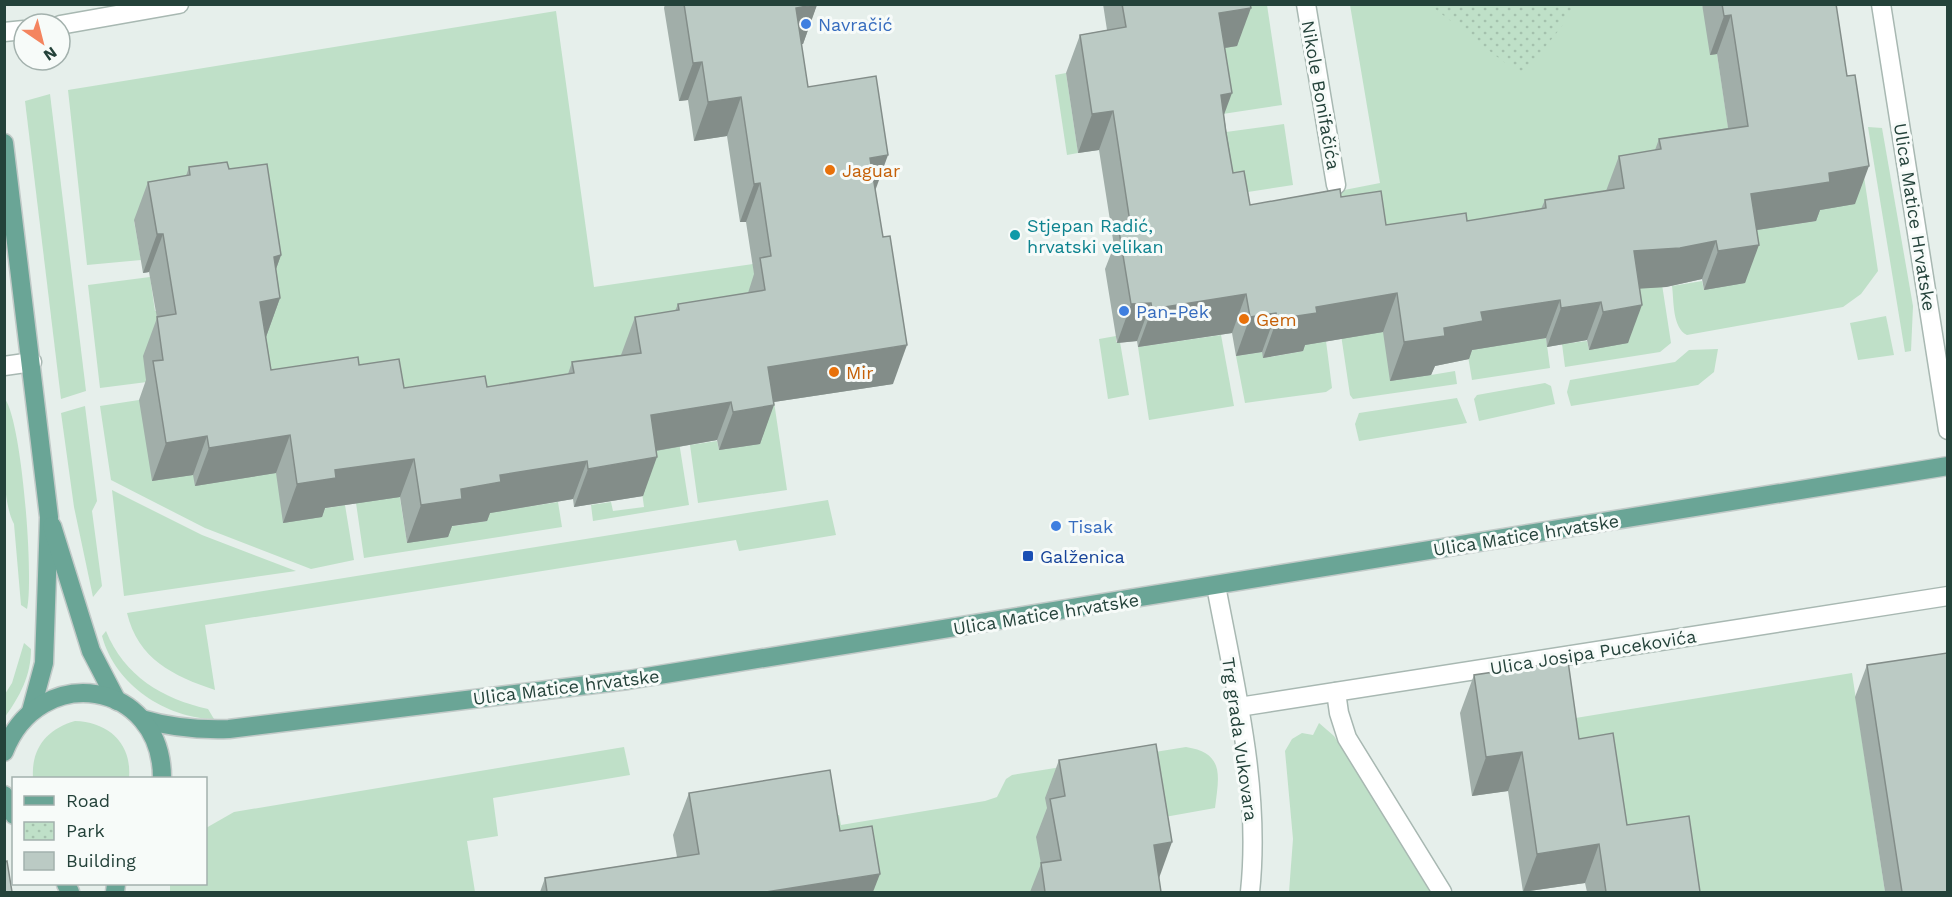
<svg xmlns="http://www.w3.org/2000/svg" width="1952" height="897" viewBox="0 0 1952 897" font-family="'Work Sans',sans-serif">
	<style>
		.grass { fill: #bfe0c8 }
		.park { fill: url(#park-dots) }
		.lines { fill: none; stroke-linecap: round; stroke-linejoin: round }
		.minor-casing { stroke: #a8b8b2; stroke-width: 21 }
		.major-casing { stroke: #c2cac8; stroke-width: 21 }
		.minor { stroke: #fff; stroke-width: 18 }
		.major { stroke: #6aa596; stroke-width: 18 }
		.wall { fill: #a1aea9 }
		.shaded-wall { fill: #838d89 }
		.building { fill: #bbcac4; stroke: #838d89; stroke-width: 1.5 }
		.shop-dot { fill: #3f7fe0; stroke: #f7fbf9; stroke-width: 2 }
		.food-dot { fill: #e8710a; stroke: #f7fbf9; stroke-width: 2 }
		.culture-dot { fill: #0f9aa8; stroke: #f7fbf9; stroke-width: 2 }
		.transit-dot { fill: #1a4fb4; stroke: #f7fbf9; stroke-width: 2 }
		.labels { text-anchor: middle; dominant-baseline: central; stroke-width: 6; stroke-linejoin: round; paint-order: stroke }
		.shop-label { font-size: 18px; fill: #366cbe; stroke: #f7fbf9; text-anchor: start }
		.street-label { font-size: 18px; fill: #24423a; stroke: #f7fbf9 }
		.food-label { font-size: 18px; fill: #c56008; stroke: #f7fbf9; text-anchor: start }
		.culture-label { font-size: 18px; fill: #0d838f; stroke: #f7fbf9; text-anchor: start }
		.transit-label { font-size: 18px; fill: #164399; stroke: #f7fbf9; text-anchor: start }
	</style>
	<defs>
		<pattern id="park-dots" width="8" height="8" patternUnits="userSpaceOnUse" patternTransform="scale(1.5)"><rect width="8" height="8" fill="#bfe0c8"/><path d="M2 2h.1M6 6h.1" fill="none" stroke="#a4c1ad" stroke-width="1.8" stroke-linecap="round"/></pattern>
	</defs>
	<rect width="100%" height="100%" fill="#e6efeb"/>
	<g class="grass">
		<path d="M1231 5H1267L1282 105 1216 115 1194 53Z"/>
		<path d="M1350 5H1702L1717 54 1735 173 1414 257 1334 192 1380 183Z"/>
		<path d="M556 11 594 287 753 264 757 295 629 401 305 410 134 221 141 260 87 265 68 90Z"/>
		<path d="M1066 73 1078 153 1067 155 1055 75Z"/>
		<path d="M50 94 86 391 61 399 25 101Z"/>
		<path d="M1284 124 1293 185 1235 194 1226 132Z"/>
		<path d="M1868 127 1882 128 1913 306 1911 351 1905 352Z"/>
		<path d="M1857 129 1878 271 1861 294 1843 307 1687 335C1672 328 1674 300 1672 286L1702 281 1704 290 1736 223 1776 227 1816 221 1815 211Z"/>
		<path d="M150 277 155 311 168 309 147 382 100 388 88 285Z"/>
		<path d="M1661 278 1671 343 1660 352 1565 367 1562 344 1587 341 1589 350 1619 285Z"/>
		<path d="M1886 316 1894 355 1858 360 1850 323Z"/>
		<path d="M1381 323 1431 375 1455 371 1457 384 1353 399 1350 395 1340 328Z"/>
		<path d="M1221 335 1234 406 1149 420 1138 347Z"/>
		<path d="M1116 336V342H1120L1129 395 1108 399 1099 339Z"/>
		<path d="M1546 338 1550 368 1472 380 1467 350Z"/>
		<path d="M1326 341 1332 388 1326 392 1245 403 1236 356 1262 352 1264 358 1303 351 1302 345Z"/>
		<path d="M1718 349 1714 372 1698 385 1571 406 1567 392 1570 380 1675 362 1689 350Z"/>
		<path d="M1545 383 1551 386 1555 404 1479 421 1474 399 1477 395Z"/>
		<path d="M772 388 787 490 698 503 690 445 717 441 719 450Z"/>
		<path d="M1457 398 1467 423 1359 441 1355 424 1359 413Z"/>
		<path d="M5 399C22 422 34 578 27 609L21 605 14 524C0 498 4 432 5 399Z"/>
		<path d="M139 400 274 462 321 509 345 505 354 560 311 569 205 528 111 480 100 406Z"/>
		<path d="M85 406 97 501 92 511 102 586 93 597 74 507 61 413Z"/>
		<path d="M679 442 689 505 593 521 591 505 611 502 613 511 644 507 636 448Z"/>
		<path d="M398 486 407 543 447 527 487 521 486 513 558 502 562 527 364 558 356 503Z"/>
		<path d="M112 490 202 535 296 571 124 596Z"/>
		<path d="M828 500 836 535 739 551 736 540 205 625 215 690C173 676 138 659 127 613Z"/>
		<path d="M106 631C124 676 163 699 208 709L214 719C166 718 115 685 102 636Z"/>
		<path d="M24 643 31 649C31 676 20 696 5 717V694L12 683Z"/>
		<path d="M1852 673 1885 892H1681L1613 863 1557 721Z"/>
		<path d="M75 721C109 722 132 744 129 778H33C31 748 47 729 75 721Z"/>
		<path d="M1319 723 1334 736 1348 757 1430 892H1289L1293 839 1285 751 1292 739 1302 733 1313 735Z"/>
		<path d="M624 747 630 775 493 798 498 836 467 841 475 892H170V884H206V828L234 812Z"/>
		<path d="M1186 747C1225 753 1219 776 1215 808L1148 820 1060 892H860L816 820 839 815 841 825 985 801 997 797 1006 779 1012 775Z"/>
	</g>
	<path class="park" d="M1430 5H1579L1522 76Z"/>
	<g class="lines">
		<defs>
			<g id="minor">
				<path d="M1306 4 1336 185"/>
				<path d="M1881 4 1948 430"/>
				<path d="M60 25 179 4"/>
				<path d="M4 32 24 30"/>
				<path d="M4 366 32 362"/>
				<path d="M1216 586C1235 686 1261 790 1250 892"/>
				<path d="M1336 692 1339 713 1347 738 1442 892"/>
				<path d="M1239 707 1948 596"/>
			</g>
			<g id="major">
				<path d="M4 143 49 517 44 663 31 711"/>
				<path d="M52 526 91 651 117 701"/>
				<path d="M142 719C172 728 198 730 229 729L628 680 1948 466"/>
				<path d="M4 752C39 661 162 680 162 778"/>
				<path d="M4 795 14 815"/>
				<path d="M66 884 70 892"/>
				<path d="M115 892 116 884"/>
			</g>
		</defs>
		<use href="#minor" class="minor-casing"/>
		<use href="#major" class="major-casing"/>
		<use href="#minor" class="minor"/>
		<use href="#major" class="major"/>
	</g>
	<g class="wall">
		<path d="M665 4H817L803 44H801L808 87 875 189 893 384 774 402 760 444 719 450 717 440 656 451 643 496 574 507 573 499 490 513 487 521 452 526 448 537 407 543 400 497 325 508 322 517 283 523 276 473 195 486 193 475 152 481 139 400 146 380 143 356 157 318 149 272 143 273 134 220 148 182 186 176 189 167 229 169 281 255 276 269 280 298 266 337 271 370 359 365 404 388 487 387 568 374 572 362 621 355 635 317 675 311 678 304 748 293 754 274 746 222H740L727 136 694 141 688 100 679 101 664 8Z"/>
		<path d="M1103 4H1250L1237 46 1225 48 1224 116 1233 173 1250 205 1341 197 1386 225 1467 221 1541 209 1545 200 1606 191 1619 156 1655 150 1659 139 1728 128 1717 54 1710 55 1702 4H1836L1855 204 1820 210 1816 221 1757 230 1745 283 1704 290 1702 279 1666 287 1640 288 1628 343 1589 350 1587 340 1547 347 1546 338 1472 350 1469 359 1435 366 1431 375 1390 381 1383 332 1305 345 1303 351 1263 358 1262 352 1236 356 1232 333 1138 347 1137 341 1117 343 1105 269 1114 246 1099 150 1078 153 1066 73 1080 35 1107 30Z"/>
		<path d="M1867 665 1947 892H1885L1855 697Z"/>
		<path d="M1474 675 1579 739 1627 825 1700 892H1587L1585 883 1523 892 1508 791 1472 796 1460 713Z"/>
		<path d="M1059 760 1159 878 1161 892H1030L1041 864 1036 837 1047 808 1045 798Z"/>
		<path d="M689 793 840 831 873 892H540L545 878 677 857 673 835Z"/>
	</g>
	<g class="shaded-wall">
		<path d="M817 5 803 44 782 47 796 8Z"/>
		<path d="M1251 8 1237 46 1205 51 1219 13Z"/>
		<path d="M1731 15 1717 54 1710 55 1724 16Z"/>
		<path d="M702 62 688 100 679 101 693 63Z"/>
		<path d="M1232 93 1218 131 1221 95Z"/>
		<path d="M741 97 727 136 694 141 708 102Z"/>
		<path d="M1113 111 1099 150 1078 153 1092 114Z"/>
		<path d="M888 155 874 194 870 158Z"/>
		<path d="M1869 166 1855 204 1820 210 1816 221 1737 233 1751 194 1829 173Z"/>
		<path d="M760 183 746 222H740L754 184Z"/>
		<path d="M157 234H163L149 272 143 273Z"/>
		<path d="M1716 241 1702 279 1666 287 1620 290 1634 251Z"/>
		<path d="M1759 245 1745 283 1704 290 1718 251Z"/>
		<path d="M281 255 267 294 274 257Z"/>
		<path d="M1397 293 1383 332 1305 345 1303 351 1263 358 1277 319 1316 307Z"/>
		<path d="M1246 294 1232 333 1138 347 1152 309Z"/>
		<path d="M280 298 266 337 260 302Z"/>
		<path d="M1560 300 1546 338 1472 350 1469 359 1435 366 1431 375 1390 381 1404 342 1444 328 1481 312Z"/>
		<path d="M1601 302 1587 340 1547 347 1561 308Z"/>
		<path d="M1151 303 1137 341 1117 343 1131 304Z"/>
		<path d="M1642 305 1628 343 1589 350 1603 312Z"/>
		<path d="M1276 313 1262 352 1236 356 1250 317Z"/>
		<path d="M907 345 893 384 754 405 768 367Z"/>
		<path d="M731 402 717 440 637 454 651 415Z"/>
		<path d="M774 405 760 444 719 450 733 412Z"/>
		<path d="M290 435 276 473 195 486 209 448Z"/>
		<path d="M207 436 193 475 152 481 166 443Z"/>
		<path d="M657 457 643 496 574 507 588 469Z"/>
		<path d="M414 459 400 497 325 508 322 517 283 523 297 484 335 470Z"/>
		<path d="M587 461 573 499 490 513 487 521 452 526 448 537 407 543 421 505 461 489 500 475Z"/>
		<path d="M1522 752 1508 791 1472 796 1486 757Z"/>
		<path d="M1172 842 1158 881 1154 845Z"/>
		<path d="M1599 844 1585 883 1523 892 1537 854Z"/>
		<path d="M880 874 873 892H766Z"/>
	</g>
	<g class="building">
		<path d="M684 4H817L796 8 808 87 876 76 888 155 870 158 883 237 890 236 907 345 768 367 774 405 733 412 731 402 651 415 657 457 588 469 587 461 500 475 501 482 461 489 462 499 421 505 414 459 335 470 336 478 297 484 290 435 209 448 207 436 166 443 153 361 163 360 157 317 176 314 163 234H157L148 182 190 175 189 167 227 162 229 169 267 164 281 255 274 257 280 298 260 302 271 370 358 357 359 365 399 359 404 388 485 376 487 387 574 373 572 362 641 353 635 317 679 310 678 304 765 290 760 258 771 256 760 183 754 184 741 97 708 102 702 62 693 63Z"/>
		<path d="M1122 4H1250L1251 8 1219 13 1232 93 1221 95 1226 133 1233 173 1244 171 1250 205 1340 189 1341 197 1381 191 1386 225 1466 213 1467 221 1546 208 1545 200 1624 188 1619 156 1661 149 1659 139 1748 126 1731 15 1724 16 1722 4H1836L1847 76 1855 75 1869 166 1829 173 1830 182 1751 194 1759 245 1718 251 1716 241 1680 248 1634 251 1642 305 1603 312 1601 302 1561 308 1560 300 1481 312 1483 321 1444 328 1445 336 1404 342 1397 293 1316 307 1317 313 1277 319 1276 313 1250 317 1246 294 1152 309 1151 303 1131 304 1119 231 1131 229 1113 111 1092 114 1080 35 1126 27Z"/>
		<path d="M1947 653V892H1902L1867 665Z"/>
		<path d="M1568 661 1579 739 1613 733 1627 825 1689 816 1700 892H1606L1599 844 1537 854 1522 752 1486 757 1474 675Z"/>
		<path d="M1156 744 1172 842 1154 845 1161 892H1045L1041 863 1061 860 1050 799 1065 796 1059 760Z"/>
		<path d="M830 770 840 831 872 826 880 874 766 892H547L545 878 699 854 689 793Z"/>
		<path d="M7 861 12 892H4V862Z"/>
	</g>
	<g class="shop-dot">
		<circle cx="806" cy="24" r="6"/>
		<circle cx="1124" cy="311" r="6"/>
		<circle cx="1056" cy="526" r="6"/>
	</g>
	<g class="food-dot">
		<circle cx="830" cy="170" r="6"/>
		<circle cx="1244" cy="319" r="6"/>
		<circle cx="834" cy="372" r="6"/>
	</g>
	<circle class="culture-dot" cx="1015" cy="235" r="6"/>
	<rect class="transit-dot" x="1022" y="550" width="12" height="12" rx="3"/>
	<g class="labels">
		<g class="shop-label">
			<text x="818" y="24">Navračić</text>
			<text x="1136" y="311">Pan-Pek</text>
			<text x="1068" y="526">Tisak</text>
		</g>
		<g class="street-label">
			<text transform="translate(1321 95) rotate(80)">Nikole Bonifačića</text>
			<text transform="translate(1915 217) rotate(81)">Ulica Matice Hrvatske</text>
			<text transform="translate(1526 535) rotate(-9)">Ulica Matice hrvatske</text>
			<text transform="translate(1046 614) rotate(-9)">Ulica Matice hrvatske</text>
			<text transform="translate(1593 652) rotate(-9)">Ulica Josipa Pucekovića</text>
			<text transform="translate(566 687) rotate(-7)">Ulica Matice hrvatske</text>
			<text transform="translate(1240 739) rotate(82)">Trg grada Vukovara</text>
		</g>
		<g class="food-label">
			<text x="842" y="170">Jaguar</text>
			<text x="1256" y="319">Gem</text>
			<text x="846" y="372">Mir</text>
		</g>
		<g class="culture-label">
			<text x="1027" y="225">Stjepan Radić,<tspan x="1027" dy="21">hrvatski velikan</tspan></text>
		</g>
		<g class="transit-label">
			<text x="1040" y="556">Galženica</text>
		</g>
	</g>
	<rect width="1952" height="897" fill="none" stroke="#24423a" stroke-width="12"/>
	<rect x="12" y="777" width="195" height="108" fill="#f7fbf9" stroke="#a3b1ad" stroke-width="1.5"/>
	<rect x="24" y="796" width="30" height="9" fill="#6aa596" stroke="#a3b1ad" stroke-width="1.5"/>
	<text x="66" y="807" font-size="18" fill="#24423a">Road</text>
	<rect x="24" y="822" width="30" height="18" fill="url(#park-dots)" stroke="#a3b1ad" stroke-width="1.5"/>
	<text x="66" y="837" font-size="18" fill="#24423a">Park</text>
	<rect x="24" y="852" width="30" height="18" fill="#bbcac4" stroke="#a3b1ad" stroke-width="1.5"/>
	<text x="66" y="867" font-size="18" fill="#24423a">Building</text>
	<g transform="translate(42 42) rotate(145)"><circle r="28" fill="#f7fbf9" stroke="#a3b1ad" stroke-width="1.5"/>
	<path d="M0-4.5L10 22L0 15L-10 22Z" fill="#f4845f"/>
	<text y="-9" font-size="16" font-weight="bold" text-anchor="middle" fill="#24423a">N</text>
	</g>
</svg>
